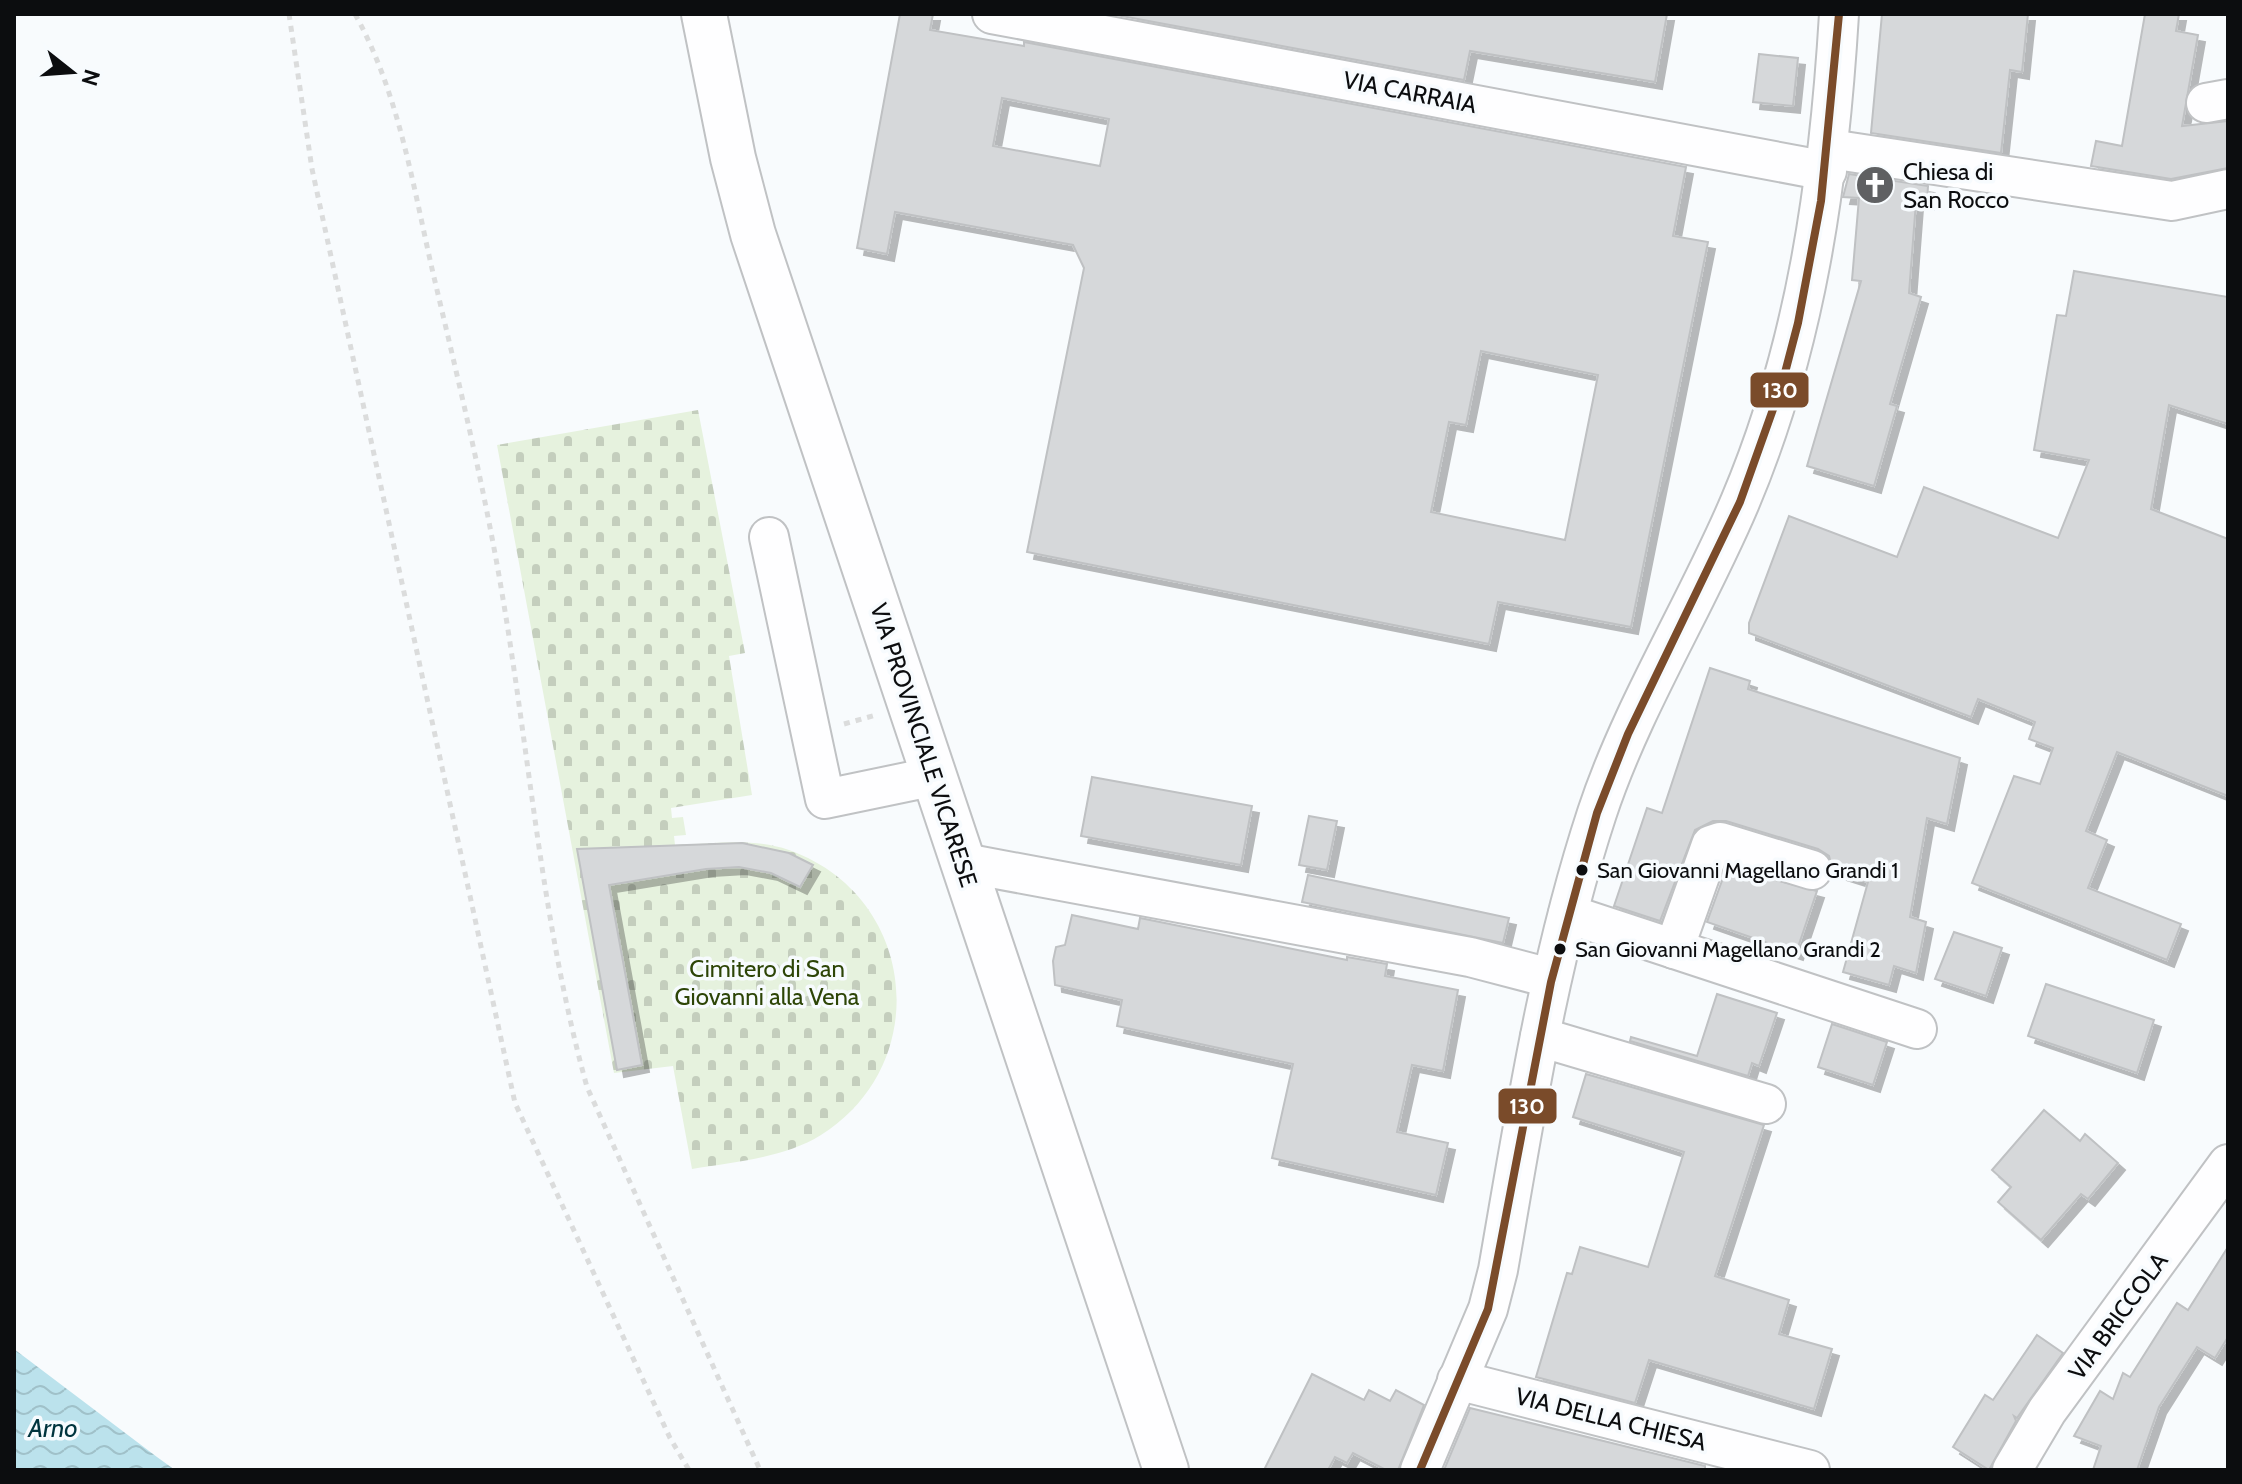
<svg xmlns="http://www.w3.org/2000/svg" width="2242" height="1484" viewBox="0 0 2242 1484" font-family="Cabin,sans-serif">
	<style>
		.cemetery { fill: url(#cemetery-stones) }
		.water { fill: url(#water-waves) }
		.building { fill: #d6d8da; stroke: #bfc1c3; stroke-width: 2; fill-rule: evenodd; filter: url(#shadow) }
		.lines { fill: none; stroke-linecap: round; stroke-linejoin: round }
		.minor-casing { stroke: #c0c2c4; stroke-width: 42 }
		.major-casing { stroke: #c0c2c4; stroke-width: 48 }
		.path { stroke: #dbdcdc; stroke-width: 5; stroke-dasharray: 6 6; stroke-linecap: butt }
		.minor { stroke: #fefeff; stroke-width: 38 }
		.major { stroke: #fefeff; stroke-width: 44 }
		.bus-1-casing { stroke: #f7fbfe; stroke-width: 14 }
		.bus-1 { stroke: #7a4b2a; stroke-width: 8 }
		.bus-dot { fill: #0c0d0f; stroke: #f7fbfe; stroke-width: 3 }
		.labels { text-anchor: middle; dominant-baseline: central; stroke-width: 7; stroke-linejoin: round; paint-order: stroke }
		.bus-label { font-size: 22px; fill: #0c0d0f; stroke: #f7fbfe; text-anchor: start }
		.street-label { font-size: 24px; fill: #0c0d0f; stroke: #f7fbfe }
		.poi-label { font-size: 24px; fill: #0c0d0f; stroke: #f7fbfe; text-anchor: start }
		.park-label { font-size: 24px; fill: #2d4507; stroke: #f7fbfe }
		.water-label { font-size: 26px; font-style: italic; fill: #00343e; stroke: #f7fbfe }
		.line-badge { stroke: #f7fbfe; stroke-width: 3 }
		.badge-label { font-size: 22px; text-anchor: middle; font-weight: bold; fill: #fff }
	</style>
	<defs>
		<pattern id="cemetery-stones" width="16" height="16" patternUnits="userSpaceOnUse" patternTransform="scale(2)"><rect width="16" height="16" fill="#e6f2de"/><path d="M2 7V4a2 2 0 0 1 4 0v3zM10 15v-3a2 2 0 0 1 4 0v3z" fill="#c4cebd"/></pattern>
		<pattern id="water-waves" width="16" height="10" patternUnits="userSpaceOnUse" patternTransform="scale(2)"><rect width="16" height="10" fill="#bbe2ec"/><path d="M0 5q4-4 8 0t8 0" fill="none" stroke="#a0c1c9"/></pattern>
		<filter id="shadow"><feDropShadow dx="7" dy="7" stdDeviation="0" flood-color="#0004"/></filter>
	</defs>
	<rect width="100%" height="100%" fill="#f8fbfd"/>
	<path class="cemetery" d="M698 410 745 653 729 656 752 795 671 808 672 818 683 817 686 835 674 836 675 845C715 844 750 837 789 850 918 896 934 1064 821 1135 784 1158 734 1162 692 1169L673 1066 614 1073 497 445Z"/>
	<path class="water" d="M14 1349 157 1457 175 1470H14Z"/>
	<g class="building">
		<path d="M900 14H933L930 30 1024 46V42L1686 167 1673 236 1708 242 1631 627 1498 602 1489 644 1027 552 1084 268 1073 245 895 212 887 254 857 248ZM1002 98 1109 119 1100 166 993 146ZM1481 351 1598 375 1565 540 1431 512 1449 422 1466 425Z"/>
		<path d="M1111 14H1667L1655 82 1470 51 1464 80Z"/>
		<path d="M1882 14H2028L2022 72 2010 70 2001 153 1871 133Z"/>
		<path d="M2145 14H2179L2176 31 2198 35 2182 126 2228 121V168L2171 179 2091 166 2096 141 2122 146Z"/>
		<path d="M1759 54 1798 58 1793 106 1753 102Z"/>
		<path d="M1849 174 1928 186 1927 203 1916 202 1909 293 1921 297 1890 404 1897 406 1874 486 1807 466 1861 281 1852 280 1859 198 1843 197Z"/>
		<path d="M2074 271 2228 297V424L2169 405 2151 509 2228 539V796L2117 752 2086 831 2107 840 2088 888 2181 924 2167 960 1972 883 2014 776 2040 784 2053 748 2029 739 2035 722 1978 699 1971 717 1749 633V623L1789 516 1897 557 1924 487 2058 538 2089 460 2034 450 2057 315 2066 316Z"/>
		<path d="M1710 668 1750 681 1748 689 1960 758 1947 824 1927 818 1910 917 1926 922 1916 973 1894 966 1889 985 1843 972 1868 882 1833 871 1829 856 1818 849 1726 821H1713L1695 830 1660 921 1614 906 1647 808 1662 813Z"/>
		<path d="M1092 777 1252 806 1241 865 1081 836Z"/>
		<path d="M1309 816 1337 821 1327 870 1299 865Z"/>
		<path d="M742 843 789 853 813 865 800 887 771 873 739 867 706 869 609 885 642 1065 617 1070 577 849Z"/>
		<path d="M1727 867 1817 891 1796 953 1707 922Z"/>
		<path d="M1308 875 1509 918 1503 943 1302 902Z"/>
		<path d="M1072 915 1138 929 1140 918 1347 960V957L1387 964 1385 976 1458 990 1443 1071 1412 1065 1397 1132 1448 1143 1436 1195 1272 1158 1293 1064 1117 1026 1122 1000 1055 985 1053 961 1056 947 1065 945Z"/>
		<path d="M1954 932 2002 948 1986 996 1935 979Z"/>
		<path d="M2046 984 2154 1020 2137 1073 2028 1036Z"/>
		<path d="M1717 994 1777 1013 1759 1066 1752 1063 1748 1076 1630 1041 1631 1037 1697 1056Z"/>
		<path d="M1832 1024 1887 1042 1873 1085 1818 1067Z"/>
		<path d="M1586 1074 1764 1125 1715 1276 1789 1300 1779 1334 1832 1349 1814 1409 1649 1360 1635 1403 1536 1377 1567 1273 1572 1274 1580 1247 1648 1267 1684 1152 1573 1117Z"/>
		<path d="M2044 1110 2080 1141 2085 1134 2118 1163 2088 1199 2081 1194 2041 1240 1998 1202 2011 1187 1992 1170Z"/>
		<path d="M2228 1247V1337L2215 1358 2197 1347 2159 1407 2137 1470H2093L2101 1446 2074 1436 2100 1391 2113 1399 2123 1373 2130 1377 2177 1303 2188 1310Z"/>
		<path d="M2037 1335 2063 1353 2017 1418 2014 1416 2016 1421 1989 1470 1953 1447 1985 1395 1993 1400Z"/>
		<path d="M1312 1374 1364 1400 1369 1390 1390 1401 1396 1390 1424 1405 1398 1470H1386L1353 1453 1347 1463 1335 1457 1328 1470H1264Z"/>
		<path d="M1470 1408 1705 1466V1470H1444Z"/>
	</g>
	<g class="lines">
		<defs>
			<g id="minor">
				<path d="M992 14 1827 171"/>
				<path d="M2206 103 2228 99"/>
				<path d="M1830 149 2172 201 2228 189"/>
				<path d="M769 537 825 799 936 776"/>
				<path d="M964 863 1470 957 1550 978"/>
				<path d="M1568 914 1917 1029"/>
				<path d="M1674 949 1711 845 1720 842 1812 870"/>
				<path d="M1540 1037 1766 1104"/>
				<path d="M1457 1380 1810 1470"/>
				<path d="M1420 1470 1488 1309 1498 1270C1525 1116 1548 962 1597 813 1632 707 1696 606 1740 502 1806 346 1829 182 1839 14"/>
				<path d="M2012 1470 2047 1411 2228 1164"/>
			</g>
			<path id="major" d="M704 14 733 158 753 234 1166 1470"/>
		</defs>
		<use href="#minor" class="minor-casing"/>
		<use href="#major" class="major-casing"/>
		<g class="path">
			<path d="M289 14 312 169 515 1103 670 1438 689 1470"/>
			<path d="M355 14C399 93 413 186 433 273 458 379 484 486 502 593 530 758 542 925 587 1087L760 1470"/>
			<path d="M844 724 876 715"/>
		</g>
		<use href="#minor" class="minor"/>
		<use href="#major" class="major"/>
		<defs>
			<path id="bus-1" d="M1420 1470 1488 1309 1551 982 1597 813 1628 734 1740 502 1782 384 1798 323 1821 201 1839 14"/>
		</defs>
		<use href="#bus-1" class="bus-1-casing"/>
		<use href="#bus-1" class="bus-1"/>
	</g>
	<defs>
		<symbol id="church-disc" viewBox="-11 -11 22 22"><circle r="9.5" fill="#5f6062" stroke="#f7fbfe"/><path d="M-1.2-6h2.4v3.5h3.3v2.4h-3.3V6h-2.4V-.1h-3.3v-2.4h3.3Z" fill="#fff"/></symbol>
	</defs>
	<g fill-rule="evenodd">
		<use href="#church-disc" x="1853" y="163" width="44" height="44"/>
	</g>
	<g class="bus-dot">
		<circle cx="1582" cy="870" r="7"/>
		<circle cx="1560" cy="949" r="7"/>
	</g>
	<g class="labels">
		<g class="bus-label">
			<text x="1597" y="870">San Giovanni Magellano Grandi 1</text>
			<text x="1575" y="949">San Giovanni Magellano Grandi 2</text>
		</g>
		<g class="street-label">
			<text transform="translate(1410 92) rotate(11)">VIA CARRAIA</text>
			<text transform="translate(924 745) rotate(72)">VIA PROVINCIALE VICARESE</text>
			<text transform="translate(2118 1316) rotate(-54)">VIA BRICCOLA</text>
			<text transform="translate(1611 1419) rotate(14)">VIA DELLA CHIESA</text>
		</g>
		<g class="poi-label">
			<text x="1903" y="171">Chiesa di<tspan x="1903" dy="28">San Rocco</tspan></text>
		</g>
		<g class="park-label">
			<text x="767" y="968">Cimitero di San<tspan x="767" dy="28">Giovanni alla Vena</tspan></text>
		</g>
		<g class="water-label">
			<text x="53" y="1428">Arno</text>
		</g>
	</g>
	<g class="line-badge">
		<rect x="1749" y="371" width="61" height="38" rx="8" fill="#7a4b2a"/>
		<rect x="1497" y="1087" width="61" height="38" rx="8" fill="#7a4b2a"/>
	</g>
	<g class="badge-label">
		<text x="1780" y="398">130</text>
		<text x="1527" y="1114">130</text>
	</g>
	<rect width="2242" height="1484" fill="none" stroke="#0c0d0f" stroke-width="32"/>
	<g transform="translate(72 72) rotate(107)" stroke="#f7fbfe" stroke-width="6" paint-order="stroke">
	<path d="M0-6L14 30L0 20L-14 30Z" fill="#0c0d0f"/>
	<text y="-12" font-size="22" font-weight="bold" text-anchor="middle" fill="#0c0d0f">N</text>
	</g>
</svg>
